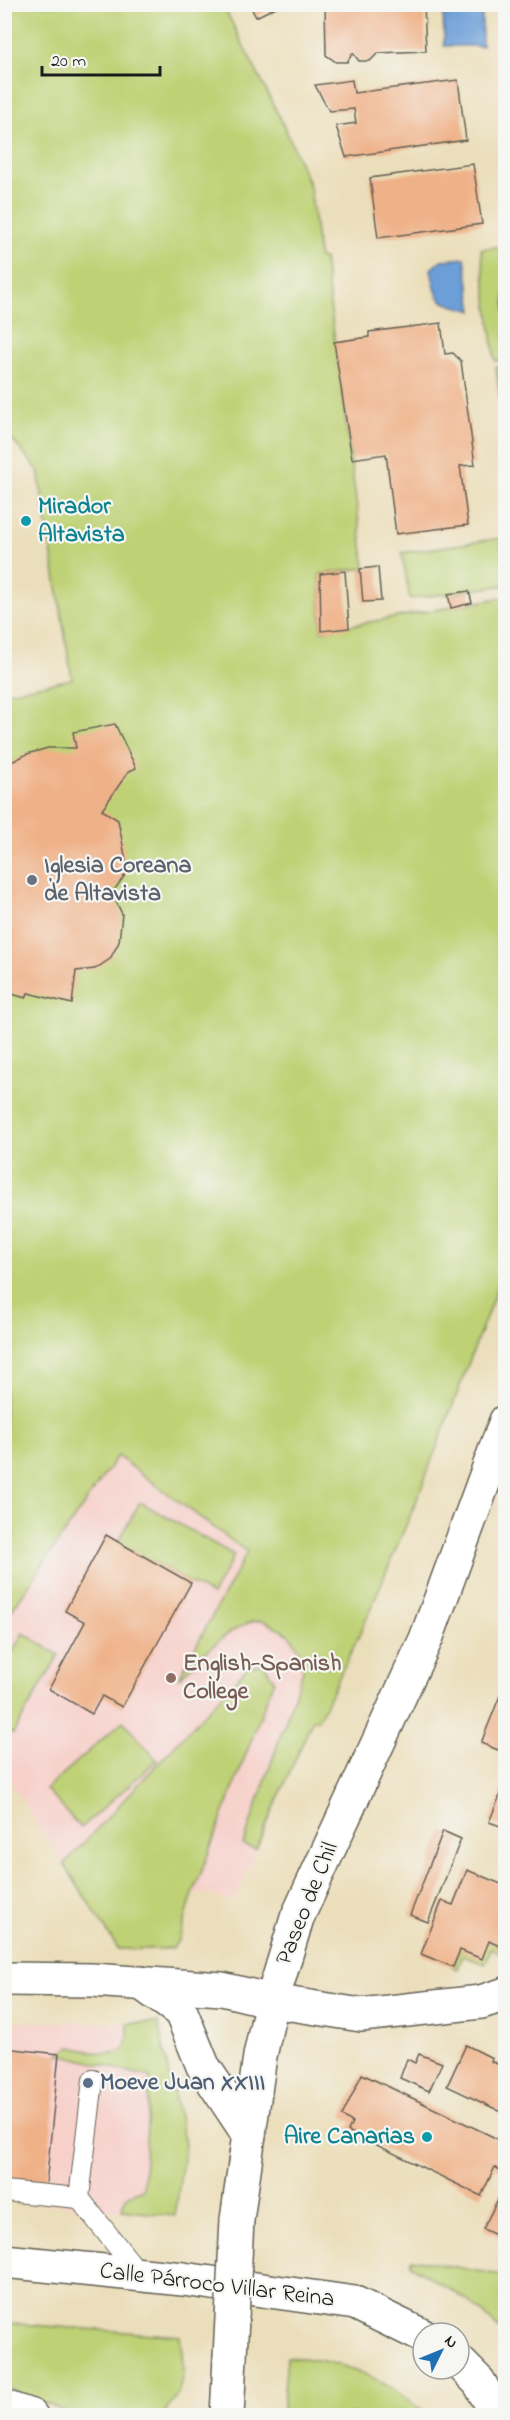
<svg xmlns="http://www.w3.org/2000/svg" width="510" height="2420" viewBox="0 0 510 2420" font-family="'Indie Flower',sans-serif">
	<style>
		.built { fill: #f7d0ca }
		.green { fill: #bed174; stroke: #6d7648; stroke-width: 1.5 }
		.water { fill: #6c9ed7; stroke: #445d7a; stroke-width: 1.5 }
		.building { fill: #efb187 }
		.lines { fill: none; stroke-linecap: round; stroke-linejoin: round }
		.lane-casing { stroke: #646053; stroke-width: 22 }
		.street-casing { stroke: #646053; stroke-width: 36 }
		.secondary-casing { stroke: #646053; stroke-width: 36 }
		.lane { stroke: #fff; stroke-width: 20 }
		.street { stroke: #fff; stroke-width: 33 }
		.secondary { stroke: #fff; stroke-width: 33 }
		.secondary-bridge-casing { stroke: #646053; stroke-width: 36; stroke-linecap: butt }
		.secondary-bridge { stroke: #fff; stroke-width: 33 }
		.culture-dot { fill: #0f9aa8; stroke: #f6f6f2; stroke-width: 2 }
		.worship-dot { fill: #6b7280; stroke: #f6f6f2; stroke-width: 2 }
		.education-dot { fill: #8d6e63; stroke: #f6f6f2; stroke-width: 2 }
		.service-dot { fill: #5c6f8a; stroke: #f6f6f2; stroke-width: 2 }
		.labels { text-anchor: middle; dominant-baseline: central; stroke-width: 4.5; stroke-linejoin: round; paint-order: stroke }
		.culture-label { font-size: 24px; font-weight: bold; fill: #0d838f; stroke: #f6f6f2; text-anchor: start }
		.worship-label { font-size: 24px; font-weight: bold; fill: #5b616d; stroke: #f6f6f2; text-anchor: start }
		.education-label { font-size: 24px; font-weight: bold; fill: #785e54; stroke: #f6f6f2; text-anchor: start }
		.street-label { font-size: 24px; fill: #1c1c1c; stroke: #f6f6f2 }
		.service-label { font-size: 24px; font-weight: bold; fill: #4e5e75; stroke: #f6f6f2; text-anchor: start }
	</style>
	<rect width="100%" height="100%" fill="#f6f6f2"/>
	<filter id="ink" filterUnits="userSpaceOnUse"><feTurbulence type="fractalNoise" baseFrequency=".0167" numOctaves="2"/><feDisplacementMap in="SourceGraphic" scale="12" xChannelSelector="R" yChannelSelector="G"/><feConvolveMatrix kernelMatrix="1 2 1 2 8 2 1 2 1" color-interpolation-filters="sRGB"/></filter>
	<filter id="wash" filterUnits="userSpaceOnUse"><feTurbulence type="fractalNoise" baseFrequency=".008" numOctaves="4" result="noise"/><feDisplacementMap in="SourceGraphic" scale="24" xChannelSelector="R" yChannelSelector="G"/><feGaussianBlur stdDeviation="1.35" result="paint"/><feColorMatrix in="noise" values="0 0 0 0 0 0 0 0 0 0 0 0 0 0 0 0 0 1.4 0 .05"/><feComposite in="paint" operator="in"/></filter>
	<g filter="url(#wash)">
		<rect width="100%" height="100%" fill="#ebdeba"/>
		<g class="built">
			<path d="M117 1456 358 1638 318 1720 313 1719 236 1898 228 1901 206 1893 193 1894 179 1940 172 1949H118L5 1773V1620Z"/>
			<path d="M5 2022 158 2023 185 2144 175 2216 5 2199Z"/>
		</g>
		<g class="green">
			<path d="M5 5H223L284 126 310 186 319 258 324 259 365 568 320 574 321 631 506 597 505 1267 416 1502 358 1638 318 1720 313 1719 256 1849 243 1845 303 1670C300 1651 296 1636 278 1628 273 1626 266 1621 261 1621 233 1620 198 1661 178 1679L247 1552 117 1456 5 1620 4 693 72 679 38 470 5 431Z"/>
			<path d="M505 246V360L495 361 481 249Z"/>
			<path d="M505 366H506L505 439 496 367Z"/>
			<path d="M501 538 505 585 410 599 402 553Z"/>
			<path d="M140 1502 234 1555 212 1595 118 1542Z"/>
			<path d="M23 1633 59 1655 13 1734 5 1729V1665Z"/>
			<path d="M259 1664 266 1667 274 1680 193 1894 179 1940 172 1949H118L64 1864 248 1667Z"/>
			<path d="M123 1721 157 1760 81 1828 46 1789Z"/>
			<path d="M489 1941 505 1949V1954L491 1949 485 1964 463 1956 458 1969 453 1967 460 1950Z"/>
			<path d="M128 2023H158L185 2144 175 2216 122 2210C124 2195 129 2194 143 2190L150 2077 59 2054 70 2047C83 2049 116 2060 125 2047 129 2041 128 2030 128 2023Z"/>
			<path d="M412 2259 505 2276V2333L467 2300 412 2266 410 2262Z"/>
			<path d="M5 2323 180 2336C185 2370 187 2389 162 2415H73L5 2387Z"/>
			<path d="M287 2357C345 2360 383 2377 427 2415H282Z"/>
		</g>
		<g class="water">
			<path d="M443 5H482V46H444Z"/>
			<path d="M465 258 473 311C439 301 437 306 431 269L441 260Z"/>
		</g>
		<g id="blocks">
			<g class="building">
				<path d="M249 4H275L276 7 256 17Z"/>
				<path d="M325 4H424L426 51 378 53 370 61H359L353 53 347 62H336L326 55Z"/>
				<path d="M352 80 354 93 458 80 466 140 346 157 336 126 356 123 354 109 329 111 315 85Z"/>
				<path d="M473 164 482 224 378 238 370 178Z"/>
				<path d="M441 323 445 354 453 353 461 361 475 465 460 466 468 525 396 534 386 454 352 459 334 342 369 337V332Z"/>
				<path d="M378 567 381 601 363 602 360 569Z"/>
				<path d="M345 571 349 628 321 631 320 574Z"/>
				<path d="M469 591 472 603 451 608 448 594Z"/>
				<path d="M115 724 136 768 128 772 102 810 118 820 128 871 112 893 122 914 119 942 110 959 95 969 76 971 72 1004 28 993 26 998 15 995 4 990V766L27 754 48 748H76L73 732Z"/>
				<path d="M106 1535 191 1583 122 1707 102 1696 92 1714 49 1689 85 1622 65 1611Z"/>
				<path d="M505 1683 506 1746 503 1752 481 1743Z"/>
				<path d="M506 1781V1828L489 1822Z"/>
				<path d="M443 1831 461 1839 428 1922 410 1915Z"/>
				<path d="M467 1870 506 1886V1949L489 1941 482 1959 460 1950 453 1967 421 1954 442 1901 453 1905Z"/>
				<path d="M466 2045 492 2058 491 2061 506 2068V2114L447 2086Z"/>
				<path d="M4 2048 59 2054 46 2185 4 2181Z"/>
				<path d="M419 2054 442 2063 429 2091 400 2078 407 2059 415 2063Z"/>
				<path d="M362 2074 506 2143V2159L500 2170 495 2167 481 2196 348 2131 352 2122 342 2116Z"/>
				<path d="M506 2183V2246L498 2242 500 2237 483 2229Z"/>
			</g>
		</g>
	</g>
	<g filter="url(#ink)">
		<use href="#blocks" fill-opacity="0" stroke="#646053" stroke-width="1.5"/>
		<g class="lines">
			<defs>
				<g id="lane">
					<path d="M4 2191 79 2198 140 2275"/>
					<path d="M79 2198 93 2080"/>
				</g>
				<g id="street">
					<path d="M4 1979 92 1980 222 1989 272 2001 361 2015 481 2002 506 1994"/>
					<path d="M141 1983 181 2012 203 2066 249 2135"/>
					<path d="M4 2407 31 2416"/>
				</g>
				<g id="secondary">
					<path d="M237 2220 260 2056 272 2001 297 1918 426 1639 506 1421"/>
					<path d="M4 2261 183 2279 355 2303 423 2336"/>
					<path d="M459 2362 479 2382 498 2416"/>
					<path d="M227 2416 230 2357"/>
				</g>
			</defs>
			<use href="#lane" class="lane-casing"/>
			<use href="#street" class="street-casing"/>
			<use href="#secondary" class="secondary-casing"/>
			<use href="#lane" class="lane"/>
			<use href="#street" class="street"/>
			<use href="#secondary" class="secondary"/>
			<defs>
				<path id="secondary-bridge" d="M230 2357 237 2220"/>
			</defs>
			<use href="#secondary-bridge" class="secondary-bridge-casing"/>
			<use href="#secondary-bridge" class="secondary-bridge"/>
		</g>
	</g>
	<g class="culture-dot">
		<circle cx="26" cy="521" r="6"/>
		<circle cx="427" cy="2137" r="6"/>
	</g>
	<circle class="worship-dot" cx="32" cy="880" r="6"/>
	<circle class="education-dot" cx="171" cy="1678" r="6"/>
	<circle class="service-dot" cx="88" cy="2083" r="6"/>
	<g class="labels">
		<g class="culture-label">
			<text x="38" y="507">Mirador<tspan x="38" dy="28">Altavista</tspan></text>
			<text x="415" y="2137" text-anchor="end">Aire Canarias</text>
		</g>
		<g class="worship-label">
			<text x="44" y="866">Iglesia Coreana<tspan x="44" dy="28">de Altavista</tspan></text>
		</g>
		<g class="education-label">
			<text x="183" y="1664">English-Spanish<tspan x="183" dy="28">College</tspan></text>
		</g>
		<g class="street-label">
			<text transform="translate(308 1904) rotate(-68)">Paseo de Chil</text>
			<text transform="translate(217 2286) rotate(7)">Calle Párroco Villar Reina</text>
		</g>
		<g class="service-label">
			<text x="100" y="2083">Moeve Juan XXIII</text>
		</g>
	</g>
	<rect width="510" height="2420" fill="none" stroke="#f6f6f2" stroke-width="24"/>
	<g transform="translate(441 2351) rotate(47)"><circle r="28" fill="#f6f6f2" stroke="#9f9f9c" stroke-width="1.5"/>
	<path d="M0-4.5L10 22L0 15L-10 22Z" fill="#1f6fb2"/>
	<text y="-9" font-size="16" font-weight="bold" text-anchor="middle" fill="#1c1c1c">N</text>
	</g>
	<path d="M42 66v9h118v-9" fill="none" stroke="#1c1c1c" stroke-width="3"/>
	<text x="51" y="66" font-size="18" fill="#1c1c1c" stroke="#f6f6f2" stroke-width="4.5" paint-order="stroke">20 m</text>
</svg>
